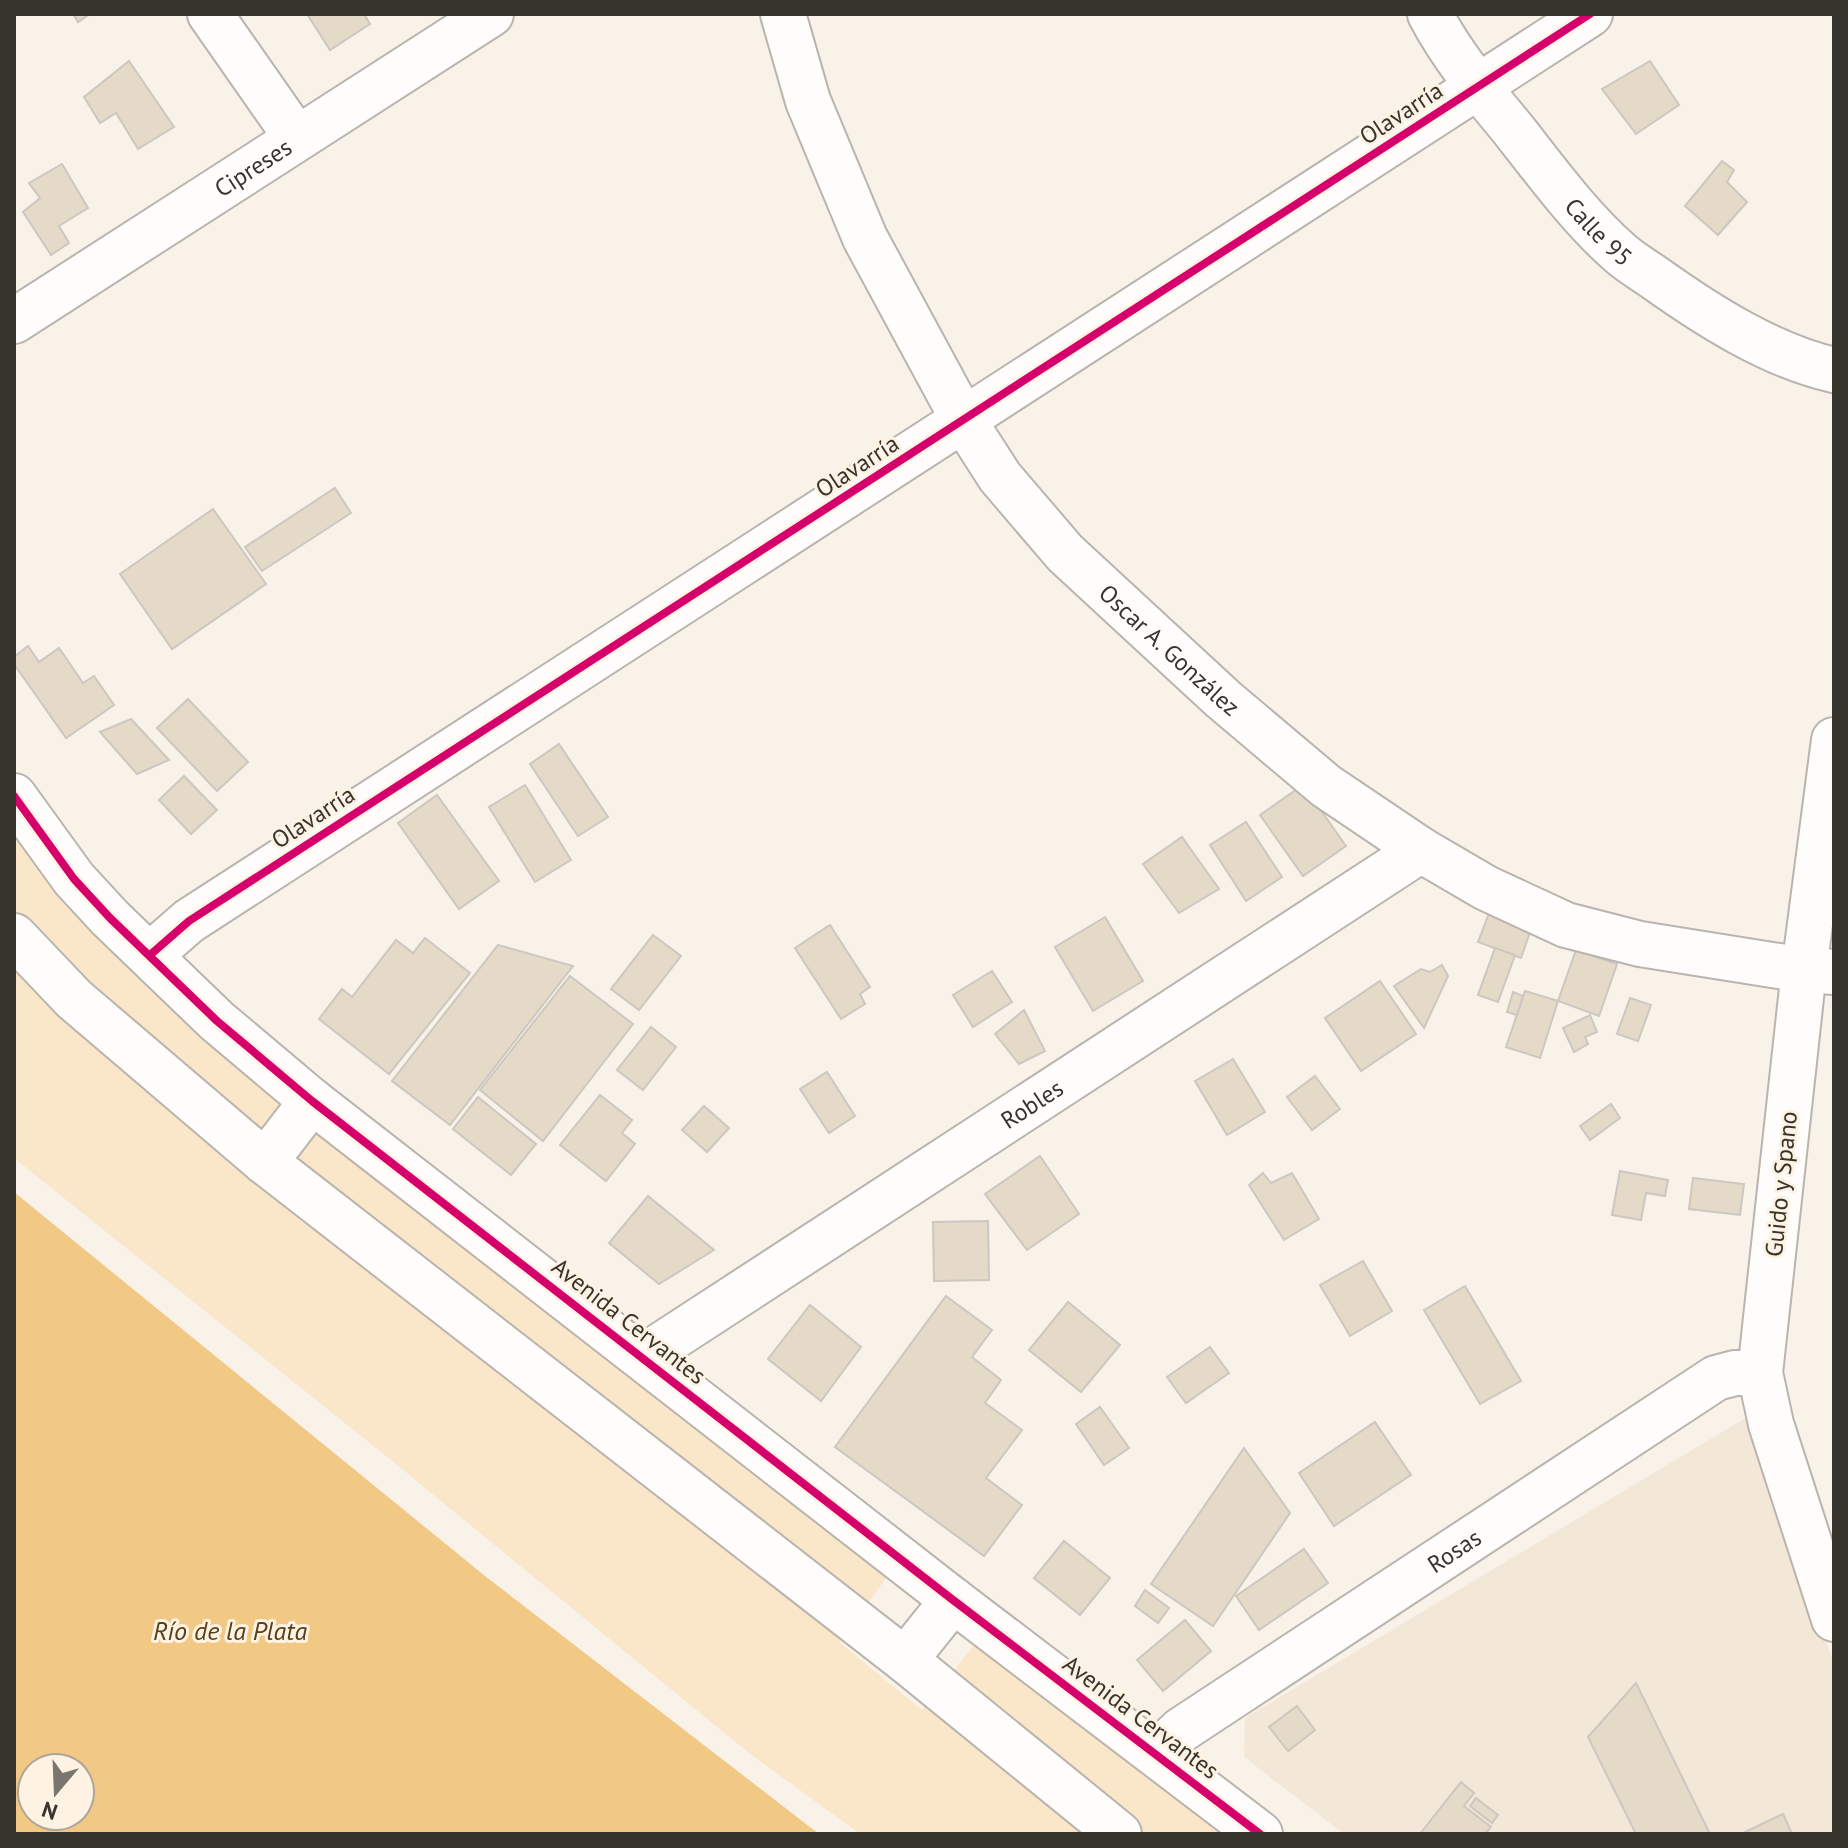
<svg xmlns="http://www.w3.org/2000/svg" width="1848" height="1848" viewBox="0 0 1848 1848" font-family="'PT Sans',sans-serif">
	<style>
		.built { fill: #f3e7d8 }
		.green { fill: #fae6c9 }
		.water { fill: #f2c885; fill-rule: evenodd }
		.building { fill: #e5dac8; stroke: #ccc7c0; stroke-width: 2 }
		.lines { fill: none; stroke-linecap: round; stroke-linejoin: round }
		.minor-casing { stroke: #b9b4ae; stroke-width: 48 }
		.minor { stroke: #fefdfc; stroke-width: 44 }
		.cycleway-casing { stroke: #fef3e3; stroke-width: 13 }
		.cycleway { stroke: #d6006c; stroke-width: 8 }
		.labels { text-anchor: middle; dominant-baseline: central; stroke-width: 6; stroke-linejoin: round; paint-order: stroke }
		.street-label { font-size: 24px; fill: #37332d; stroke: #fef3e3 }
		.water-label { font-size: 26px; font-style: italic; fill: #58401a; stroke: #fef3e3 }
	</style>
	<rect width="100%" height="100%" fill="#f8f2e9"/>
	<path class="built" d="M1752 1414 1834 1665V1834H1344L1244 1757 1245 1718Z"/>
	<path class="green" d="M14 834 31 857 893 1569 839 1642 922 1710 980 1638 1226 1834H860L749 1753 391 1460 14 1158Z"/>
	<path class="water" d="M14 1192 485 1576 819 1834H14ZM32 1768H80V1816H32Z"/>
	<g class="building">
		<path d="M73 14H90L78 22Z"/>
		<path d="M307 14H364L370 24 330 50Z"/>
		<path d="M129 61 174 127 138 149 116 113 100 123 84 97Z"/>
		<path d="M1650 61 1679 105 1636 134 1602 89Z"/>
		<path d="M1722 161 1734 170 1727 182 1747 202 1718 235 1685 206Z"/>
		<path d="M62 164 88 208 59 226 69 243 51 255 23 212 40 198 29 183Z"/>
		<path d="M335 488 351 513 262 571 245 547Z"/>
		<path d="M213 509 266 584 172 649 120 574Z"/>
		<path d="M28 646 39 662 59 648 83 683 94 676 114 705 66 738 14 664V657Z"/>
		<path d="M188 699 248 762 217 791 157 728Z"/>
		<path d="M131 719 169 760 137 774 100 732Z"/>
		<path d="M559 744 608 817 578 836 530 764Z"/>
		<path d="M184 776 217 810 191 834 159 800Z"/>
		<path d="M525 785 571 860 535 882 489 807Z"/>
		<path d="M1303 785 1346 846 1303 876 1260 815Z"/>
		<path d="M437 795 499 881 459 909 398 823Z"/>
		<path d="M1246 822 1282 877 1246 901 1210 845Z"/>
		<path d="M1182 837 1219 889 1179 913 1143 864Z"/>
		<path d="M1493 903 1535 918 1521 958 1478 942Z"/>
		<path d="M1105 917 1143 981 1093 1011 1055 947Z"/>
		<path d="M830 925 870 987 860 994 865 1004 841 1019 795 948Z"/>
		<path d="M653 935 681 956 639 1010 611 989Z"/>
		<path d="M425 938 470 973 389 1074 319 1019 342 989 352 997 396 940 413 953Z"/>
		<path d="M498 945 573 966 450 1125 392 1081Z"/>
		<path d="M1495 948 1515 955 1498 1002 1478 995Z"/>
		<path d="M1576 950 1617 964 1599 1016 1558 1001Z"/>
		<path d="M1442 965 1448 976 1424 1028 1394 986 1421 969 1430 972Z"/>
		<path d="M992 971 1012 1002 973 1027 953 995Z"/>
		<path d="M570 976 633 1024 543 1141 480 1090Z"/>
		<path d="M1380 981 1416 1034 1361 1071 1325 1018Z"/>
		<path d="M1525 991 1558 1001 1540 1058 1506 1047Z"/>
		<path d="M1513 992 1523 996 1517 1015 1507 1012Z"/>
		<path d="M1630 998 1651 1005 1638 1041 1617 1034Z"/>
		<path d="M1024 1010 1045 1051 1019 1064 995 1034Z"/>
		<path d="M1590 1015 1597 1032 1585 1037 1588 1044 1574 1052 1563 1028Z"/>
		<path d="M651 1027 676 1047 643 1090 617 1070Z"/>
		<path d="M1233 1059 1265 1112 1227 1135 1195 1081Z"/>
		<path d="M827 1072 855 1116 829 1133 800 1089Z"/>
		<path d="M1315 1076 1340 1109 1312 1130 1287 1097Z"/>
		<path d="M600 1095 632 1120 622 1133 635 1144 606 1181 560 1145Z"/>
		<path d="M478 1097 536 1144 511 1175 453 1129Z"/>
		<path d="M1611 1104 1620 1118 1590 1140 1580 1126Z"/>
		<path d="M704 1106 729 1128 707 1152 682 1130Z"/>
		<path d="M1040 1156 1079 1214 1027 1250 985 1194Z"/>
		<path d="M1620 1171 1668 1180 1665 1196 1646 1193 1641 1220 1612 1215Z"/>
		<path d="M1263 1173 1271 1183 1292 1173 1319 1219 1284 1240 1249 1185Z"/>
		<path d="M1693 1178 1744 1184 1740 1215 1689 1209Z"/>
		<path d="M648 1196 714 1250 659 1284 609 1243Z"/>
		<path d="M988 1221 989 1280 934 1281 933 1222Z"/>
		<path d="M1363 1261 1392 1311 1350 1336 1320 1285Z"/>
		<path d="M1465 1286 1521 1381 1480 1404 1424 1310Z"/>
		<path d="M946 1296 992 1330 972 1357 1001 1380 985 1403 1022 1430 986 1478 1022 1505 984 1556 835 1447Z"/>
		<path d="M1068 1302 1120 1345 1081 1392 1029 1350Z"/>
		<path d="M810 1305 861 1347 821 1401 768 1359Z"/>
		<path d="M1210 1347 1229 1373 1186 1403 1167 1377Z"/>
		<path d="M1100 1407 1129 1448 1104 1465 1076 1424Z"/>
		<path d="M1375 1422 1411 1475 1334 1526 1299 1473Z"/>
		<path d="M1244 1448 1290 1513 1213 1626 1151 1584Z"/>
		<path d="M1064 1541 1110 1578 1080 1615 1034 1578Z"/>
		<path d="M1304 1549 1328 1583 1259 1630 1236 1596Z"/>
		<path d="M1145 1590 1169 1608 1158 1623 1135 1606Z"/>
		<path d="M1185 1620 1211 1651 1163 1691 1137 1660Z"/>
		<path d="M1636 1683 1710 1834H1636L1588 1737Z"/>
		<path d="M1297 1706 1315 1730 1288 1751 1269 1727Z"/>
		<path d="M1461 1782 1474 1793 1464 1806 1491 1827 1485 1834H1420Z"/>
		<path d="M1476 1798 1498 1815 1492 1823 1470 1806Z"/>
		<path d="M1783 1814 1792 1834H1741Z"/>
	</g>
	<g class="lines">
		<defs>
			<g id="minor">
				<path d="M210 14 296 137"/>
				<path id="s1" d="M783 14 808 101 865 238 964 421 1000 477 1065 553 1223 699 1326 786 1421 850 1486 888 1566 925 1640 944 1804 970 1834 972"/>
				<path id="s2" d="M1430 14C1452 56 1482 92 1512 128 1546 171 1579 217 1620 253 1631 263 1644 270 1655 278 1707 315 1771 356 1834 370"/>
				<path id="s3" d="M14 321 491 14"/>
				<path d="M1834 740 1804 970 1760 1373 1771 1424 1834 1619"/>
				<path d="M14 796 74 879 110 918 217 1021 312 1101 953 1600 1260 1834"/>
				<path d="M14 936 74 999 265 1162 905 1660 1119 1834"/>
				<path d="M150 955 189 921 1590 14"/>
				<path d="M265 1162 312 1101"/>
				<path id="s4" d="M643 1357 1421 850"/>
				<path d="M905 1660 953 1600"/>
				<path id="s5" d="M1157 1753 1181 1730 1716 1378 1735 1373H1760"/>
			</g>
		</defs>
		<use href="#minor" class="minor-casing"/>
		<use href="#minor" class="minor"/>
		<defs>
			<g id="cycleway">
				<path d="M14 796 74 879 110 918 217 1021 312 1101 953 1600 1260 1834"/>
				<path d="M150 955 189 921 1590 14"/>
			</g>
		</defs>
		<use href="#cycleway" class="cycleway-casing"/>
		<use href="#cycleway" class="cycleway"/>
	</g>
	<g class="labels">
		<g class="street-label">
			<text transform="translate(1401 113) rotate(-33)">Olavarría</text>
			<text stroke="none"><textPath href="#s3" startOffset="284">Cipreses</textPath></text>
			<text stroke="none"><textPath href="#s2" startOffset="276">Calle 95</textPath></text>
			<text transform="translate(857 466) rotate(-33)">Olavarría</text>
			<text stroke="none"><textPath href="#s1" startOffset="756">Oscar A. González</textPath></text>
			<text transform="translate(313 817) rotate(-33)">Olavarría</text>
			<text stroke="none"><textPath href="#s4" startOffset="464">Robles</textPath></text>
			<text transform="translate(1781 1184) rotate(-84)">Guido y Spano</text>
			<text transform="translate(629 1321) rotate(38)">Avenida Cervantes</text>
			<text stroke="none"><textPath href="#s5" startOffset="360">Rosas</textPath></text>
			<text transform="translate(1141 1717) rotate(37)">Avenida Cervantes</text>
		</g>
		<g class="water-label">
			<text x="230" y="1630">Río de la Plata</text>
		</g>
	</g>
	<rect width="1848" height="1848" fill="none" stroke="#37332d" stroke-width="32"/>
	<g transform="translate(56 1792) rotate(199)"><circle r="38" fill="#fef3e3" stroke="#aea69a" stroke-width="2"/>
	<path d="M0-6L14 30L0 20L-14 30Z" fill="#7b766f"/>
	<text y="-12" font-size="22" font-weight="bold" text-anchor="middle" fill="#37332d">N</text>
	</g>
</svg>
